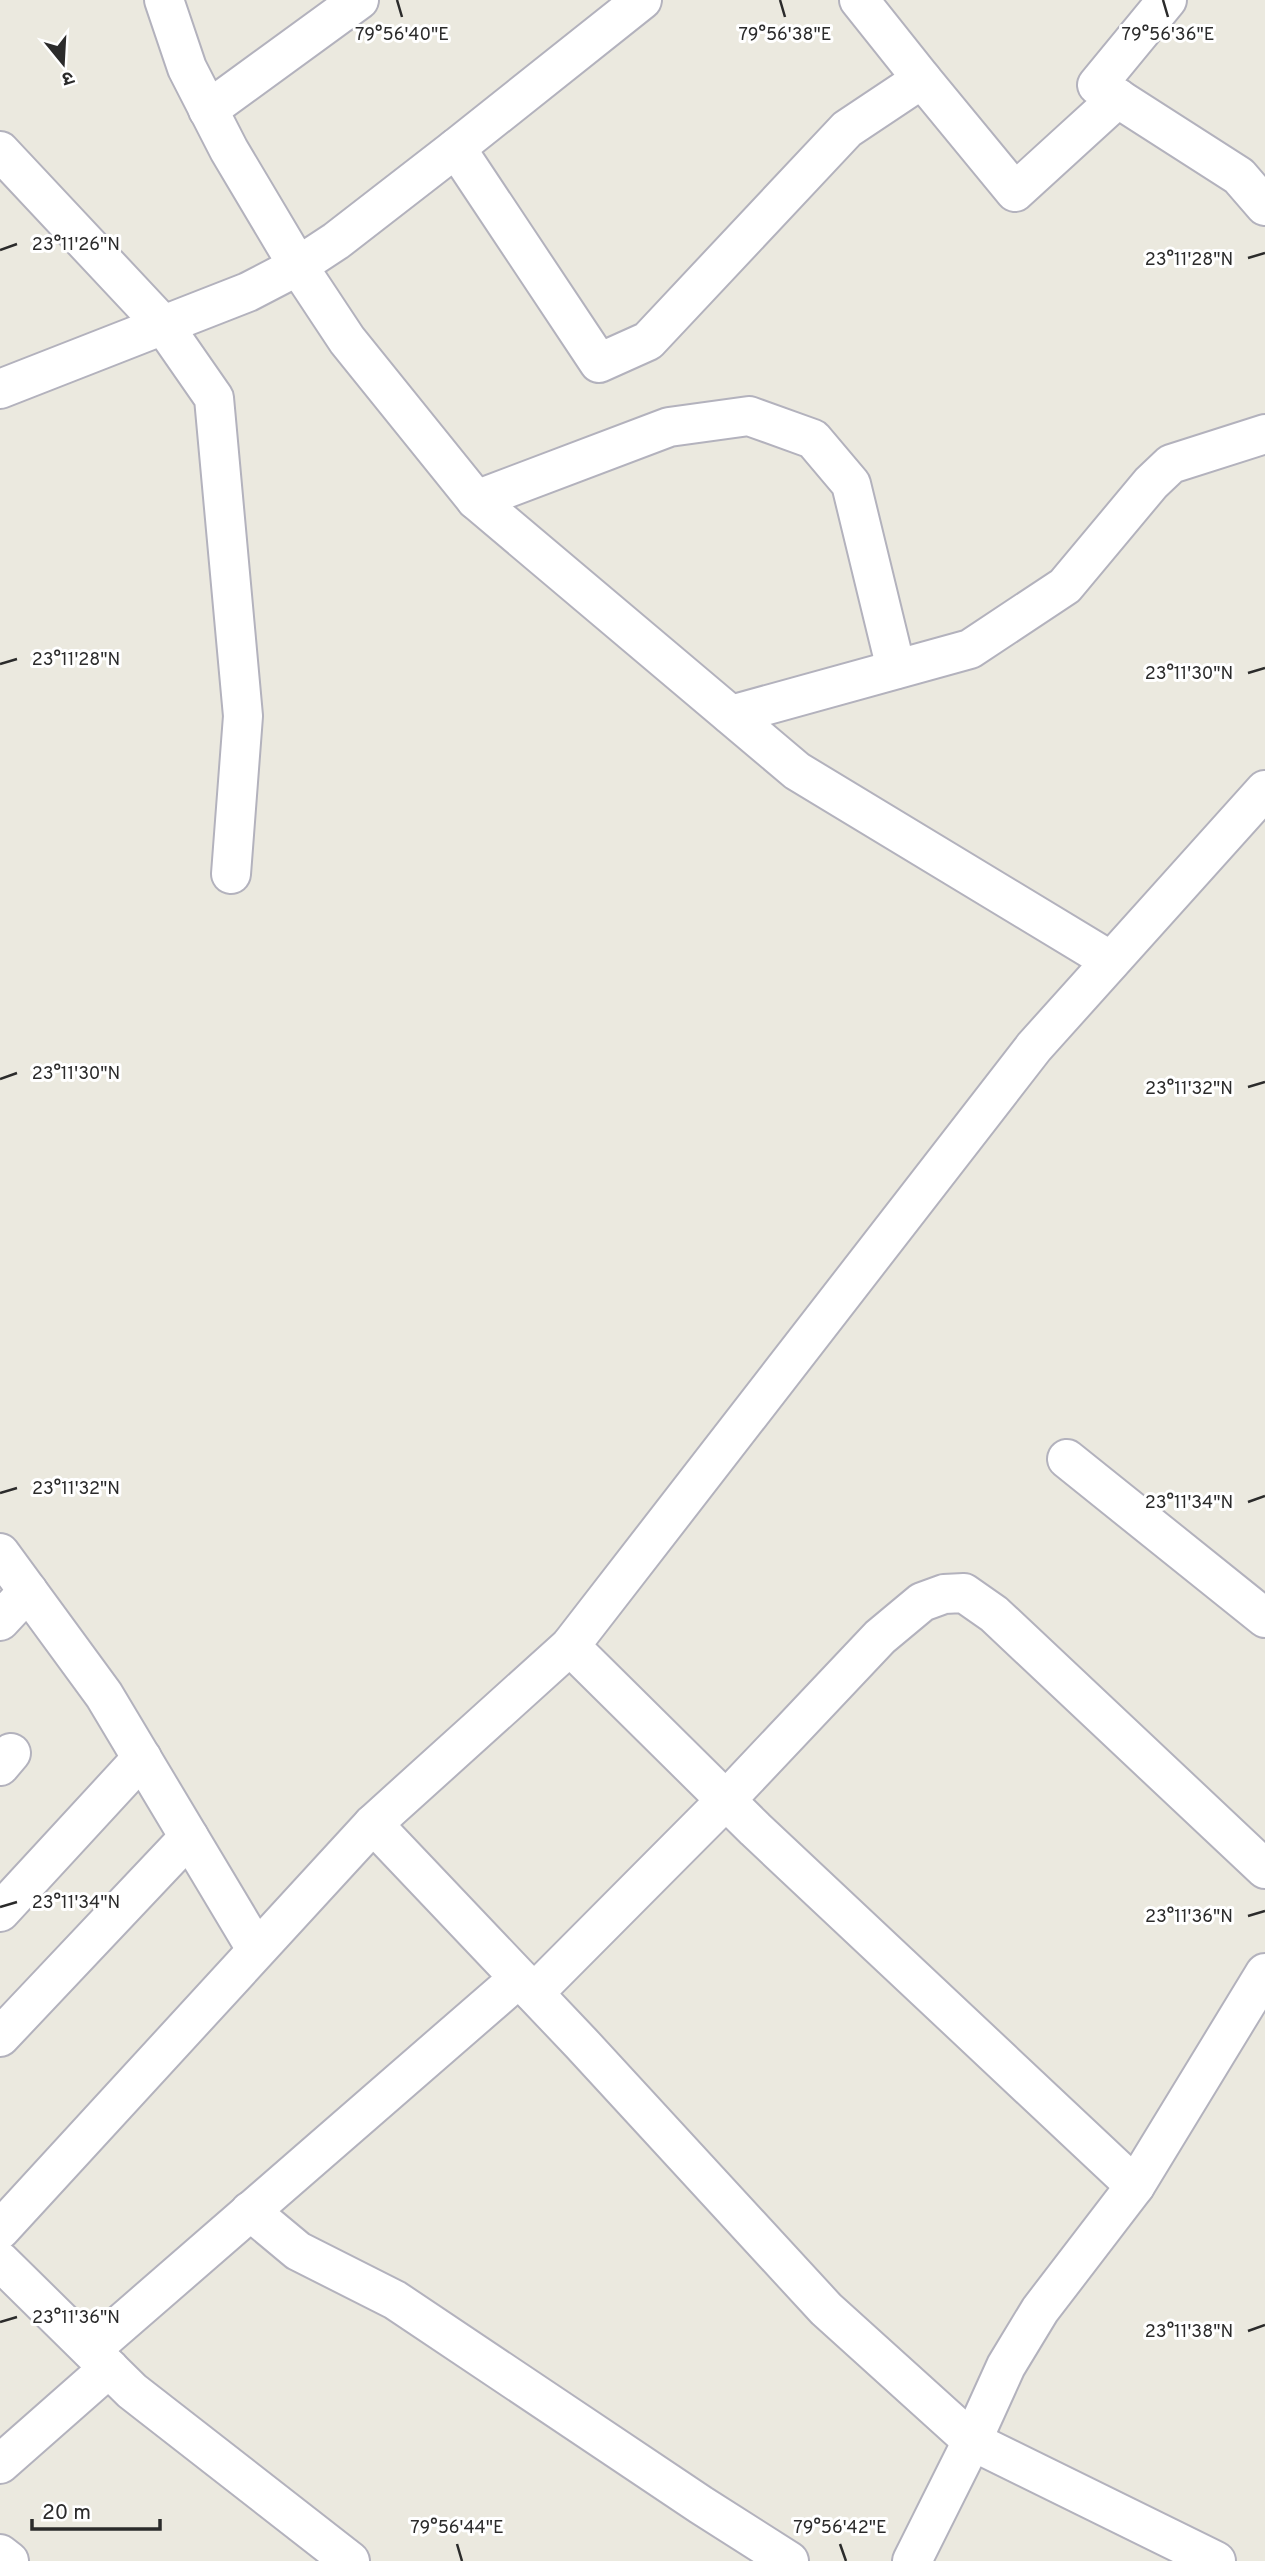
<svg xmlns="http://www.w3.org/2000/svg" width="1265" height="2561" viewBox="0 0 1265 2561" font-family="Overpass,'Noto Sans Devanagari',sans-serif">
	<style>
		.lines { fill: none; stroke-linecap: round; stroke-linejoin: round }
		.minor-casing { stroke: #b3b2bd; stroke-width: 42 }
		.minor { stroke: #fff; stroke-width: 38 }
		.ticks { fill: none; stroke: #2b2b2b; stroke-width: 2.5 }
		.ticks-label { font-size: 18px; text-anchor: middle; fill: #2b2b2b; stroke: #fff; stroke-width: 6; stroke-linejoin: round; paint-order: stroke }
	</style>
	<rect width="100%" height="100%" fill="#ebe9df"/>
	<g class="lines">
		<defs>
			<g id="minor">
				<path d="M164 0 187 68 229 150 298 266 347 340 476 500 797 771 1111 961"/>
				<path d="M859 0 922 79"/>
				<path d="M1167 0 1097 85 1239 176 1265 206"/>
				<path d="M208 110 359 0"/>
				<path d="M456 148 599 363 648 341 847 129 922 79 1015 192 1118 98"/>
				<path d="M0 151 164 326 214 398 243 716 231 874"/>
				<path d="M0 389 248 292 298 266 336 241 456 148 642 0"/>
				<path d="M476 500 669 427 749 416 813 439 851 484 896 669"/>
				<path d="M731 715 970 649 1065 586 1151 483 1171 464 1265 434"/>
				<path d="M1067 1459 1265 1618"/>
				<path d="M0 1553 104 1695 256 1949"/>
				<path d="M0 1621 28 1591"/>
				<path d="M570 1646 755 1829 1135 2186"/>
				<path d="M0 1766 11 1753"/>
				<path d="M373 1824 581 2043 826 2309 972 2441 1216 2561"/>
				<path d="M0 1912 142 1758"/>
				<path d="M534 1993 726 1800 880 1637 922 1602 944 1594 964 1593 994 1614 1265 1869"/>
				<path d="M0 2037 189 1837"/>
				<path d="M250 2211 298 2251 395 2300 701 2505 789 2561"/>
				<path d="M0 2230 373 1824 570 1646 1034 1047 1265 790"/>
				<path d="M0 2261 132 2391 350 2561"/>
				<path d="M91 2350 519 1978"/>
				<path d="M0 2464 109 2368"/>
				<path d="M0 2554 9 2561"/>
				<path d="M912 2561 972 2441 1006 2366 1040 2310 1135 2186 1265 1973"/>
			</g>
		</defs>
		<use href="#minor" class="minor-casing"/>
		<use href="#minor" class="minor"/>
	</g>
	<path class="ticks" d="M397 0 402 17M780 0 785 17M1163 0 1168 17M0 250 17 244M1248 258 1265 253M0 664 17 659M1248 673 1265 668M0 1079 17 1073M1248 1087 1265 1082M0 1493 17 1488M1248 1502 1265 1496M0 1907 17 1902M1248 1916 1265 1911M0 2322 17 2317M1248 2331 1265 2325M457 2544 462 2561M840 2544 846 2561"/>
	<g class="ticks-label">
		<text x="402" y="40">79°56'40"E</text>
		<text x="785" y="40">79°56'38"E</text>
		<text x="1168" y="40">79°56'36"E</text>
		<text x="76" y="250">23°11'26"N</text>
		<text x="1189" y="265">23°11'28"N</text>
		<text x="76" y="665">23°11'28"N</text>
		<text x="1189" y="679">23°11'30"N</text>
		<text x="76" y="1079">23°11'30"N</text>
		<text x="1189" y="1094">23°11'32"N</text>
		<text x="76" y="1494">23°11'32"N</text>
		<text x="1189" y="1508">23°11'34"N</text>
		<text x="76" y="1908">23°11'34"N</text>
		<text x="1189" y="1922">23°11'36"N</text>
		<text x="76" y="2323">23°11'36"N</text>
		<text x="1189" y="2337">23°11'38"N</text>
		<text x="457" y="2533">79°56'44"E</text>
		<text x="840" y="2533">79°56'42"E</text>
	</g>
	<g transform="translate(63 63) rotate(162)" stroke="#ffffff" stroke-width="5" paint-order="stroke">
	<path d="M0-5L12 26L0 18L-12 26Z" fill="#2b2b2b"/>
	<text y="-10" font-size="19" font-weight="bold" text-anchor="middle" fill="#2b2b2b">उ</text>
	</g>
	<path d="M32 2519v10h128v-10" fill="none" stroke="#2b2b2b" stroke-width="3.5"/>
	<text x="42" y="2519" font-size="21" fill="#2b2b2b" stroke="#ffffff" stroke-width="5" paint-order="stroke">20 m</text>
</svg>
